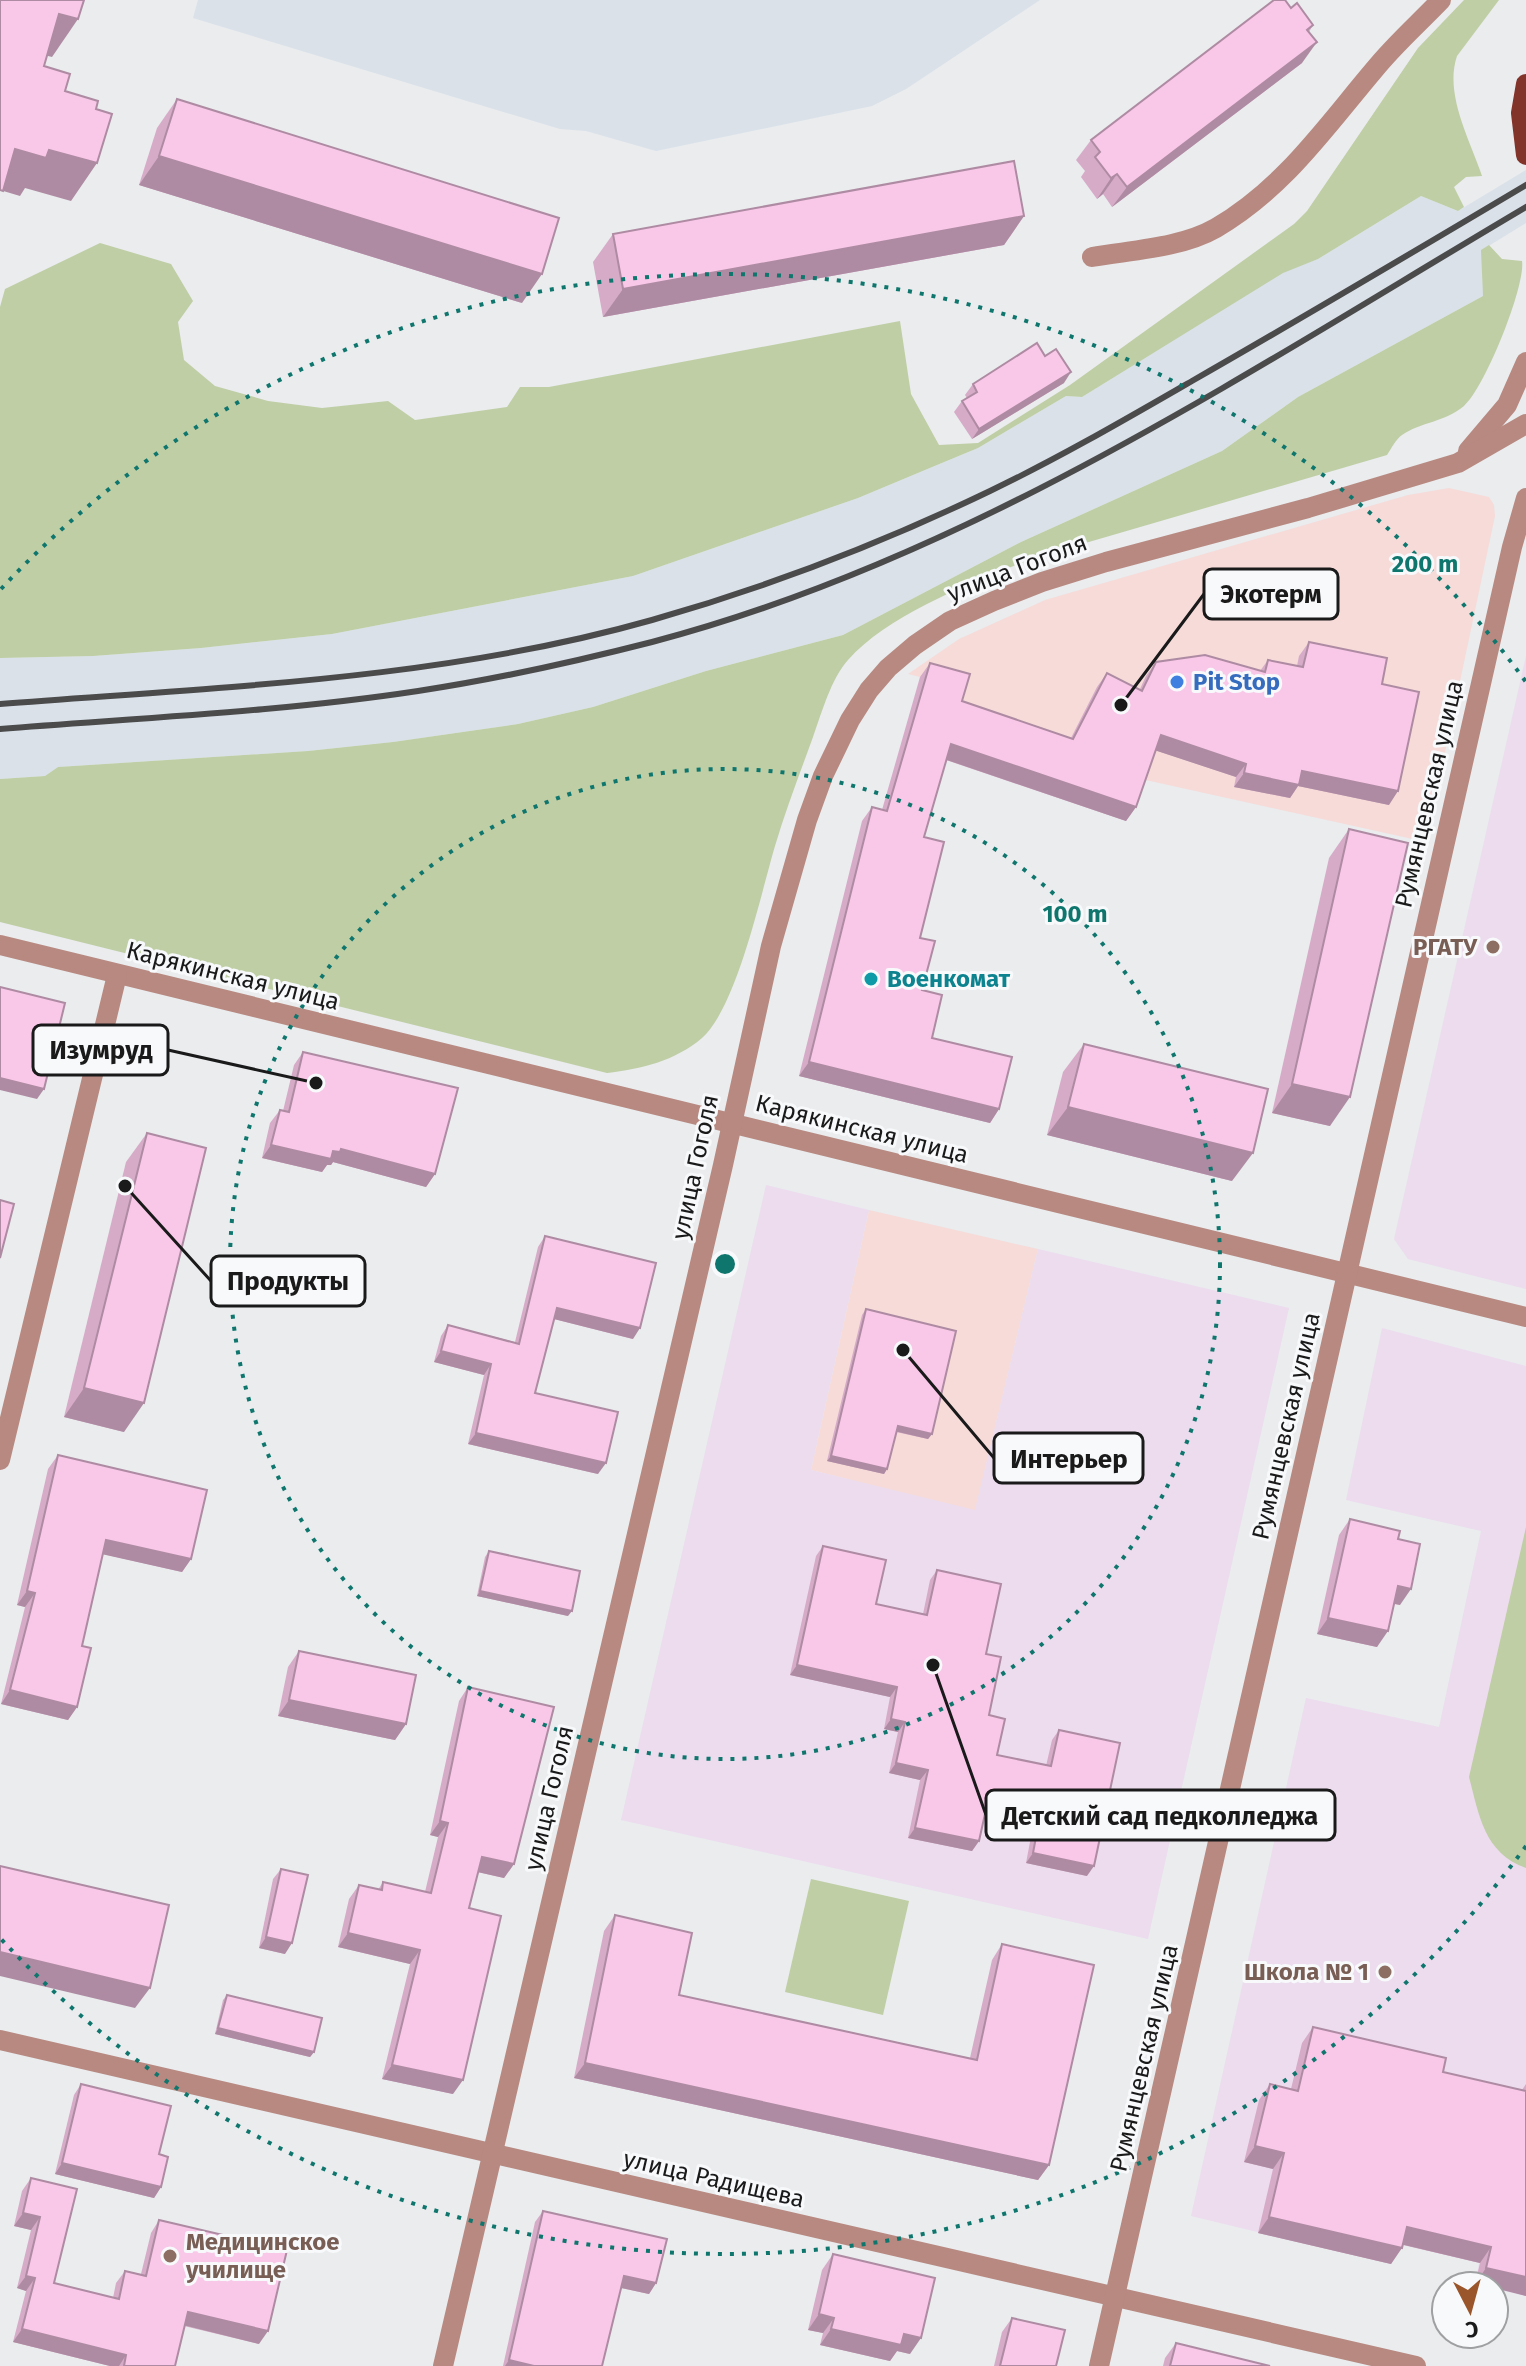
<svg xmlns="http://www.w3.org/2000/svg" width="1526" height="2366" viewBox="0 0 1526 2366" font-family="'Fira Sans',sans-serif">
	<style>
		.commercial { fill: #f6dbd9 }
		.built { fill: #dae1e9 }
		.education { fill: #ecdcee }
		.green { fill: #bfcea5 }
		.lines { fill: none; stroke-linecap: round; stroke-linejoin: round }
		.minor { stroke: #b78981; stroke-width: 20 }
		.major { stroke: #82332a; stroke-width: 20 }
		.rail { stroke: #4b4b4c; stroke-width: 6 }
		.wall { fill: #d6abc8 }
		.shaded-wall { fill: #ae8ba2 }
		.building { fill: #f9c7e8; stroke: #ae8ba2; stroke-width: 2 }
		.ring { fill: none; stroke: #0f766e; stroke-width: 4; stroke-dasharray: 4 8 }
		.shop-dot { fill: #3f7fe0; stroke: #f7f9fb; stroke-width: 3 }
		.education-dot { fill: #8d6e63; stroke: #f7f9fb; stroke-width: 3 }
		.culture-dot { fill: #0f9aa8; stroke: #f7f9fb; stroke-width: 3 }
		.labels { text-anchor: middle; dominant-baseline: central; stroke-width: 6; stroke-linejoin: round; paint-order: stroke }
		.street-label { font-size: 24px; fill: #1a1a1b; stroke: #f7f9fb }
		.shop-label { font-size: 24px; font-weight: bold; fill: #366cbe; stroke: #f7f9fb; text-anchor: start }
		.education-label { font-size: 24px; font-weight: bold; fill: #785e54; stroke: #f7f9fb; text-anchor: end }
		.culture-label { font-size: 24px; font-weight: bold; fill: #0d838f; stroke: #f7f9fb; text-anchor: start }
		.centre { fill: #0f766e; stroke: #f7f9fb; stroke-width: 4 }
		.ring-label { font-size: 24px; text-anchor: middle; font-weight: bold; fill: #0f766e; stroke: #f7f9fb; stroke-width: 6; stroke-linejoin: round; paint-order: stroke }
		.leader { fill: none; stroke: #1a1a1b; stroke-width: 3 }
		.callout-dot { fill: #1a1a1b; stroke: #f7f9fb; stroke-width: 3 }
		.callout { fill: #f7f9fb; stroke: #1a1a1b; stroke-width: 3 }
		.callout-label { font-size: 26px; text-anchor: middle; font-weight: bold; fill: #1a1a1b }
	</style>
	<rect width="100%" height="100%" fill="#eaecee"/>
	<g class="commercial">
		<path d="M1449 488 1489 497 1494 505 1495 516 1426 842 1141 779 953 715 920 677 908 674 959 639 1045 600 1408 495Z"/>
		<path d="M869 1210 1038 1249 975 1511 811 1470Z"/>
	</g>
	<g class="built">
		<path d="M198 0H1040L906 89 872 106 656 151 586 131 560 129 193 18Z"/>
		<path d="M1526 170V223L1482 250 1483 296 1298 397 1222 451 1021 542 843 635 706 671 593 707 518 724 393 742 308 751 58 767 45 776 0 779V658L93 656 201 648 332 634 633 576 858 498 978 448 1066 396 1082 397 1283 272 1318 259 1421 196 1458 211Z"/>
	</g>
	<g class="education">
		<path d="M1526 656V1289L1408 1259 1394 1239Z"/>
		<path d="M766 1185 869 1210 811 1470 975 1510 1038 1249 1289 1308 1148 1939 621 1820Z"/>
		<path d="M1382 1328 1526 1366V2296L1475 2284 1479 2263 1397 2243 1391 2264 1191 2216 1306 1698 1439 1727 1481 1531 1346 1500Z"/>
	</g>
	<g class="green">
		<path d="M1464 0H1499L1457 56C1444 94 1470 140 1482 176L1466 177 1454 187 1464 207 1458 211 1421 196 1318 259 1283 273 1082 397 1066 396 978 448 937 465 858 498 633 576 332 634 201 648 93 656 0 658V307L5 289 100 243 171 264 193 301 178 322 184 360 215 386 268 401 322 408 388 401 415 420 507 407 520 387H549L900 321 911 394 939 445 978 443 1070 385 1294 224 1307 211 1418 48Z"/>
		<path d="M1489 245 1502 259 1522 261C1526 285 1485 388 1464 406 1445 422 1421 422 1402 435 1396 439 1391 449 1387 455L1034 558C976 581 890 613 848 660 831 679 822 712 813 737 800 773 786 809 775 846 761 893 737 1007 702 1038 675 1061 641 1069 607 1073L0 922V779L45 776 58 767 308 751 393 742 518 724 593 707 706 671 843 635 1021 542 1222 451 1298 397 1483 296 1481 250Z"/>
		<path d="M1526 1527V1868C1484 1853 1479 1815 1469 1777Z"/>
		<path d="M811 1879 909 1901 883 2015 785 1992Z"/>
	</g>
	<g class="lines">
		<g class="minor">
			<path d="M1092 257C1132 250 1181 248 1216 228 1284 188 1324 129 1374 70 1394 45 1419 23 1441 0"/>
			<path d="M1468 451 1507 405 1526 362"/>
			<path d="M0 945 1526 1317"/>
			<path d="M0 1460 117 975"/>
			<path d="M0 2040 1416 2366"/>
			<path d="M443 2366 723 1165 771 946 807 820 823 776 850 720 869 690 888 668 915 645 950 621 994 601 1042 582 1106 562 1308 508 1458 463 1526 424"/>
			<path d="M1099 2366 1512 547 1526 498"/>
		</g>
		<path class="major" d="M1526 84 1521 113 1526 155"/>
		<g class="rail">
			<path d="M0 704C217 687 441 680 652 620 768 587 882 543 990 491 1059 458 1126 419 1192 381 1304 317 1415 251 1526 185"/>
			<path d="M0 729C139 718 280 712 418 691 497 679 574 662 652 642 968 559 1247 372 1526 207"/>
		</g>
	</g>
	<g class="wall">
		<path d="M1291 8 1313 25 1309 32 1302 63 1112 207 1103 194 1097 199 1081 177 1085 171 1076 160 1091 140Z"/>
		<path d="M177 99 522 303 139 185 157 128Z"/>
		<path d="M1024 216 1004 245 603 317 593 262 613 234Z"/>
		<path d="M1045 356 1064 383 972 439 954 412 962 401 967 398 965 395 973 384Z"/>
		<path d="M1309 642 1382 684 1389 805 1298 786 1290 798 1234 787 1236 777 1155 750 1136 807 1126 821 946 760 924 837 920 938 922 990 932 1038 999 1109 990 1123 799 1076 862 821 872 807 882 810 920 677 930 663 962 701 1071 738 1097 687 1107 673 1140 689 1146 676 1156 662 1260 671 1268 660 1297 666 1299 656Z"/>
		<path d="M1349 829 1330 1126 1272 1113 1329 858Z"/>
		<path d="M1084 1044 1232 1181 1047 1135 1063 1072Z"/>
		<path d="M303 1052 435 1174 426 1187 333 1162 331 1165H327L322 1172 262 1158 270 1123 280 1110 283 1111 294 1065Z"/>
		<path d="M147 1133 124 1432 64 1417 126 1162Z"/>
		<path d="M545 1236 633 1339 554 1319 535 1393 598 1474 468 1444 484 1375 434 1362 441 1336 448 1325 515 1342 538 1247Z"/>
		<path d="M866 1309 932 1434 928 1439 896 1432 887 1469 884 1474 827 1461 862 1315Z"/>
		<path d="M58 1455 191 1559 182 1572 103 1554 82 1646 77 1707 68 1720 1 1704 25 1607 17 1605 48 1469Z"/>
		<path d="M1350 1519 1398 1539 1400 1605 1394 1604 1377 1647 1317 1634 1339 1535Z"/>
		<path d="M823 1546 876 1604 923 1614 930 1580 937 1570 986 1654 989 1715 997 1755 1046 1766 1052 1740 1059 1730 1087 1876 1026 1863 1033 1826 984 1816 979 1841 972 1851 908 1838 920 1780 889 1773 898 1732 884 1729 890 1697 790 1675 816 1556Z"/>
		<path d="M489 1551 568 1616 477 1596 485 1557Z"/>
		<path d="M299 1651 406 1724 395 1740 278 1716 288 1667Z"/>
		<path d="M468 1687 514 1864 504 1878 478 1872 469 1908 453 2094 382 2079 410 1964 338 1947 349 1899 359 1885 378 1890 383 1882 425 1892 438 1837 430 1835 459 1701Z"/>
		<path d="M281 1869 285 1954 259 1948 273 1879Z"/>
		<path d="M615 1915 679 1995 970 2058 992 1960 1002 1944 1049 2165 1038 2180 574 2078 604 1931Z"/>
		<path d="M227 1995 314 2052 310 2057 215 2034 223 2000Z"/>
		<path d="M1313 2027 1443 2072 1522 2090 1526 2084V2296L1494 2286H1485L1475 2284 1480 2263 1403 2245 1391 2264 1258 2233 1273 2169 1244 2162 1259 2100 1270 2084 1291 2089 1302 2043Z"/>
		<path d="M81 2084 159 2154 161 2187 154 2198 55 2174 74 2095Z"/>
		<path d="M31 2178 54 2283 113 2298 116 2283 125 2271 141 2274 151 2233 159 2220 259 2344 184 2326 175 2366H110L13 2342 26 2291 17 2288 31 2230 14 2226 22 2191Z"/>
		<path d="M543 2211 656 2283 649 2294 621 2288 602 2366H503L535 2222Z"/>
		<path d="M833 2254 910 2354 897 2351 890 2361 820 2345 823 2333 808 2330 822 2270Z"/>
		<path d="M1012 2318 1056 2366H994L1002 2332Z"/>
		<path d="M1176 2343 1270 2366H1163L1165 2358Z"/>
	</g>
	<g class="shaded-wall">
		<path d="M59 14 78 19 52 57 33 52Z"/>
		<path d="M1317 42 1302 63 1112 207 1127 187Z"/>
		<path d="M15 149 49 150 97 163 71 201 25 188 20 196 0 190Z"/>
		<path d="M159 156 542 274 522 303 139 185Z"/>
		<path d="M1117 174 1103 194 1097 199 1111 178Z"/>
		<path d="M1024 216 1004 245 603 317 623 289Z"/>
		<path d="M1071 372 1064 383 972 439 979 429Z"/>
		<path d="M1161 735 1246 764 1236 777 1151 749Z"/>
		<path d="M951 744 1136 807 1126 821 941 758Z"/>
		<path d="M1302 771 1398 791 1389 805 1298 786 1290 798 1234 787 1244 773Z"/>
		<path d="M809 1062 999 1109 990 1123 799 1076Z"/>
		<path d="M0 1078 44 1089 37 1099 0 1090Z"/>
		<path d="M1292 1084 1350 1097 1330 1126 1272 1113Z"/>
		<path d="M1068 1107 1253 1153 1232 1181 1047 1135Z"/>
		<path d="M271 1145 333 1151 341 1149 435 1174 426 1187 333 1162 331 1165H327L322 1172 262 1158Z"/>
		<path d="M557 1308 640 1328 633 1339 550 1318Z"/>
		<path d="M441 1351 491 1364 484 1375 434 1362Z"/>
		<path d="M84 1388 144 1403 124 1432 64 1417Z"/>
		<path d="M898 1426 932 1434 928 1439 894 1431Z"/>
		<path d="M476 1433 606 1463 598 1474 468 1444Z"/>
		<path d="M831 1456 887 1469 884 1474 827 1461Z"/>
		<path d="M106 1540 191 1559 182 1572 97 1553Z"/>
		<path d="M1398 1586 1411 1589 1400 1605 1387 1602Z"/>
		<path d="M27 1591 35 1593 25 1607 17 1605Z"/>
		<path d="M480 1591 572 1611 568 1616 477 1596Z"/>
		<path d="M1328 1618 1388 1631 1377 1647 1317 1634Z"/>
		<path d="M797 1665 897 1687 890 1697 790 1675Z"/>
		<path d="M10 1690 77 1707 68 1720 1 1704Z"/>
		<path d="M289 1700 406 1724 395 1740 278 1716Z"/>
		<path d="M891 1719 905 1722 898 1732 884 1729Z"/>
		<path d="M896 1763 928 1770 920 1780 889 1773Z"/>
		<path d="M987 1805 1040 1816 1033 1826 980 1815Z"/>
		<path d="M440 1821 448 1823 438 1837 430 1835Z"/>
		<path d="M915 1828 979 1841 972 1851 908 1838Z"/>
		<path d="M1033 1853 1094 1866 1087 1876 1026 1863Z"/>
		<path d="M482 1857 514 1864 504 1878 473 1871Z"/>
		<path d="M348 1933 420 1950 410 1964 338 1947Z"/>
		<path d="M266 1937 292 1943 285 1954 259 1948Z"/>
		<path d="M0 1952 150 1988 135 2008 0 1976Z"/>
		<path d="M218 2028 314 2052 310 2057 215 2034Z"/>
		<path d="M585 2063 1049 2165 1038 2180 574 2078Z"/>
		<path d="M392 2065 463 2080 453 2094 382 2079Z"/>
		<path d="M1255 2146 1284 2153 1273 2169 1244 2162Z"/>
		<path d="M62 2163 161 2187 154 2198 55 2174Z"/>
		<path d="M23 2213 40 2217 31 2230 14 2226Z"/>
		<path d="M1269 2217 1402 2248 1391 2264 1258 2233Z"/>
		<path d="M1407 2227 1491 2247 1480 2263 1396 2243Z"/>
		<path d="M1486 2268 1526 2277V2296L1494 2288V2286H1485L1475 2284Z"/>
		<path d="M26 2276 35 2278 26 2291 17 2288Z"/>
		<path d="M624 2276 656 2283 649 2294 617 2287Z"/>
		<path d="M188 2312 268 2331 259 2344 179 2324Z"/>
		<path d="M819 2314 834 2318 823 2333 808 2330Z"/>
		<path d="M22 2329 126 2355 119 2366H110L13 2342Z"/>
		<path d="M831 2329 904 2334 921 2338 910 2354 897 2351 890 2361 820 2345Z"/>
		<path d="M509 2360 534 2366H505Z"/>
	</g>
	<g class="building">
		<path d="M0 0H84L78 19 59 14 44 66 70 74 65 91 98 101 96 109 112 114 97 163 49 150 46 158 15 149 3 191 0 190Z"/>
		<path d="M1274 0H1285L1291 8 1297 3 1313 25 1307 30 1317 42 1127 187 1117 174 1111 178 1095 157 1100 152 1091 140Z"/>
		<path d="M177 99 559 218 542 274 159 156Z"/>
		<path d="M1014 161 1024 216 623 289 613 234Z"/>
		<path d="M1037 343 1045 356 1056 349 1071 372 979 429 962 401 977 392 973 384Z"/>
		<path d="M1309 642 1387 658 1382 684 1419 692 1398 791 1302 771 1299 785 1244 773 1246 764 1161 735 1136 807 951 744 924 837 944 842 920 938 935 941 922 990 942 995 932 1038 1012 1057 999 1109 809 1062 872 807 887 811 930 663 970 674 962 701 1073 739 1107 673 1142 691 1156 662 1205 655 1265 672 1268 660 1303 667Z"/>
		<path d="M1349 829 1408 843 1350 1097 1292 1084Z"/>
		<path d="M0 987 65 1003 44 1089 0 1078Z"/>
		<path d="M1084 1044 1268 1089 1253 1153 1068 1107Z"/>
		<path d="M303 1052 458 1088 435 1174 341 1149 340 1152 333 1151 331 1159 271 1145 280 1110 289 1112Z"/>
		<path d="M147 1133 206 1148 144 1403 84 1388Z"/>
		<path d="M0 1200 14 1204 0 1258Z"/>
		<path d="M545 1236 656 1263 640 1328 557 1308 535 1393 618 1412 606 1463 476 1433 491 1364 441 1351 448 1325 519 1344Z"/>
		<path d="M866 1309 956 1331 932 1434 898 1426 887 1469 831 1456Z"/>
		<path d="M58 1455 207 1490 191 1559 106 1540 82 1646 91 1648 77 1707 10 1690 35 1593 27 1591Z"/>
		<path d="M1350 1519 1400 1531 1398 1539 1420 1544 1411 1589 1398 1586 1388 1631 1328 1618Z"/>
		<path d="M823 1546 886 1560 876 1604 927 1615 937 1570 1001 1584 986 1654 1001 1657 989 1715 1005 1719 997 1755 1051 1766 1059 1730 1120 1743 1094 1866 1033 1853 1040 1816 987 1805 979 1841 915 1828 928 1770 896 1763 905 1722 891 1719 897 1687 797 1665Z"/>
		<path d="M489 1551 580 1571 572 1611 480 1591Z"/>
		<path d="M299 1651 416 1675 406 1724 289 1700Z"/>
		<path d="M468 1687 554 1707 514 1864 482 1857 469 1908 501 1916 463 2080 392 2065 420 1950 348 1933 359 1885 382 1890 383 1882 431 1893 448 1823 440 1821Z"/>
		<path d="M0 1866 169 1905 150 1988 0 1952Z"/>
		<path d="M281 1869 308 1875 292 1943 266 1937Z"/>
		<path d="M615 1915 692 1933 679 1995 977 2060 1002 1944 1094 1965 1049 2165 585 2063Z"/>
		<path d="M227 1995 322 2018 314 2052 218 2028Z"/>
		<path d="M1313 2027 1446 2058 1443 2072 1526 2091V2277L1486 2268 1491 2247 1407 2227 1402 2248 1269 2217 1284 2153 1255 2146 1270 2084 1298 2091Z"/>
		<path d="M81 2084 171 2106 159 2154 168 2157 161 2187 62 2163Z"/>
		<path d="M31 2178 77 2189 54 2283 119 2299 125 2271 146 2276 159 2220 287 2250 268 2331 188 2312 175 2366H124L126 2355 22 2329 35 2278 26 2276 40 2217 23 2213Z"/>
		<path d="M543 2211 667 2239 656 2283 624 2276 602 2366H534L509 2360Z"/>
		<path d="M833 2254 935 2278 921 2338 904 2334 901 2345 831 2329 834 2318 819 2314Z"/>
		<path d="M1012 2318 1065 2330 1056 2366H1000Z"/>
		<path d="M1176 2343 1270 2366H1170Z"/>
	</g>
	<g class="ring">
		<circle cx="725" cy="1264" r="495"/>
		<path d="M1526 1846A990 990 0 0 1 1 1939M1 589A990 990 0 0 1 1526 682"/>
	</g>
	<circle class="shop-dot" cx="1177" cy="682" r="8"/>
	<g class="education-dot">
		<circle cx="1493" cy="947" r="8"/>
		<circle cx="1385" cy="1972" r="8"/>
		<circle cx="170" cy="2256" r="8"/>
	</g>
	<circle class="culture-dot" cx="871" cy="979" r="8"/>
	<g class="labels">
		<g class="street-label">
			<text transform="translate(1017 568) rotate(-21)">улица Гоголя</text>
			<text transform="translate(1429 794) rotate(-77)">Румянцевская улица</text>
			<text transform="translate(233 976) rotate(14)">Карякинская улица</text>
			<text transform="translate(862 1129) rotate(14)">Карякинская улица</text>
			<text transform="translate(695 1167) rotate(-78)">улица Гоголя</text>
			<text transform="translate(1286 1426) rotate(-77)">Румянцевская улица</text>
			<text transform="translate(549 1798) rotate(-77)">улица Гоголя</text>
			<text transform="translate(1144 2058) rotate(-77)">Румянцевская улица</text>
			<text transform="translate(714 2179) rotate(13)">улица Радищева</text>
		</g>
		<g class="shop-label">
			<text x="1193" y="682">Pit Stop</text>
		</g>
		<g class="education-label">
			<text x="1477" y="947">РГАТУ</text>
			<text x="1369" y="1972">Школа № 1</text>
			<text x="186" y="2242" text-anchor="start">Медицинское<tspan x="186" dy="28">училище</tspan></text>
		</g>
		<g class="culture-label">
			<text x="887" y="979">Военкомат</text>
		</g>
	</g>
	<circle cx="725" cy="1264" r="12" class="centre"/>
	<g class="ring-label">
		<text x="1425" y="572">200 m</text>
		<text x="1075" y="922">100 m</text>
	</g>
	<path class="leader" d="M1121 705L1204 594M316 1083L168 1050M125 1186L211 1281M903 1350L994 1458M933 1665L986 1815"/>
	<g class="callout-dot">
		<circle cx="1121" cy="705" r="8"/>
		<circle cx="316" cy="1083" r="8"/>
		<circle cx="125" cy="1186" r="8"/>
		<circle cx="903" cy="1350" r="8"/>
		<circle cx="933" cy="1665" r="8"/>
	</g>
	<g class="callout">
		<rect x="1204" y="569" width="134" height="50" rx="8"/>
		<rect x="33" y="1025" width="135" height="50" rx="8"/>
		<rect x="211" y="1256" width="154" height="50" rx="8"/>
		<rect x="994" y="1433" width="149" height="50" rx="8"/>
		<rect x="986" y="1790" width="349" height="50" rx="8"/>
	</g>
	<g class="callout-label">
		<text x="1271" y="603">Экотерм</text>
		<text x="101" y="1059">Изумруд</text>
		<text x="288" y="1290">Продукты</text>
		<text x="1069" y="1468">Интерьер</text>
		<text x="1160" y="1825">Детский сад педколледжа</text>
	</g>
	<g transform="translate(1470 2310) rotate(174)"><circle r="38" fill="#f7f9fb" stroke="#9fa0a1" stroke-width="2"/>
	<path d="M0-6L14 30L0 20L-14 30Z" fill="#9a552a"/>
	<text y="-12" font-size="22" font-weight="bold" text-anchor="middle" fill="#1a1a1b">С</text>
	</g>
</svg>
